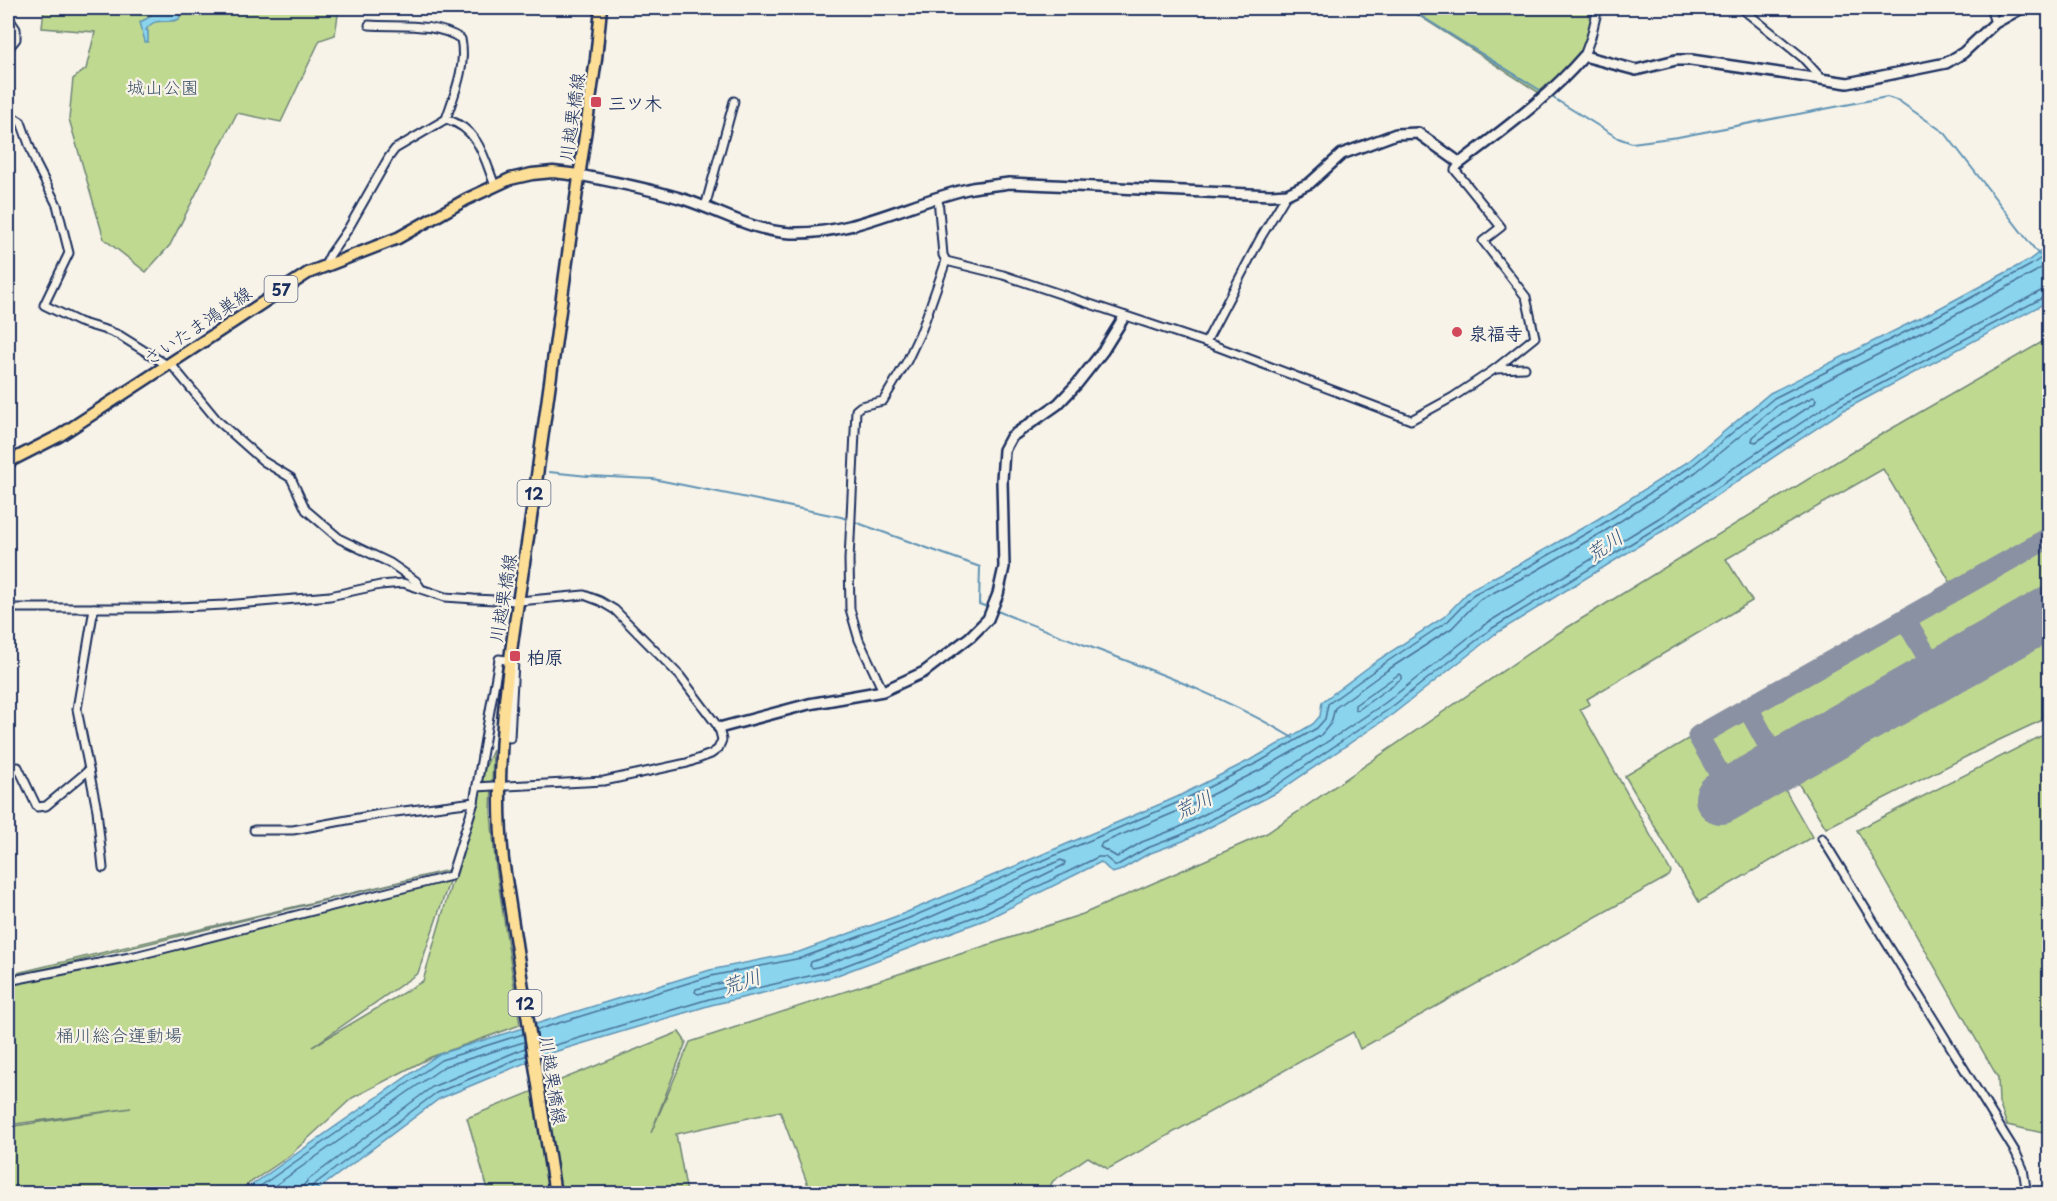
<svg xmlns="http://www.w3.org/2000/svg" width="2057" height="1201" viewBox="0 0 2057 1201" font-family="'Playpen Sans','Klee One',sans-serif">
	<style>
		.green { fill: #c0d990; stroke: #6e8477; stroke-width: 1.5 }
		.water { fill: #8bd4ed; stroke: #5e92b4; stroke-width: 1.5 }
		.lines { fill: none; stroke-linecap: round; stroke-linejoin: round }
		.shore { stroke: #487197; stroke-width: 1.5 }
		.stream { stroke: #5e92b4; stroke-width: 2 }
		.taxiway { stroke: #8991a3; stroke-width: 21 }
		.runway { stroke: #8991a3; stroke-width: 52 }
		.street-casing { stroke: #1b2f5e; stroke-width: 11 }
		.secondary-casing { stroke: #1b2f5e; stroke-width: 14 }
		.primary-casing { stroke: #1b2f5e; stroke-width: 15 }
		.street { stroke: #f7f3e8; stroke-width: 7 }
		.secondary { stroke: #f7f3e8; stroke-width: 9 }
		.primary { stroke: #fcde96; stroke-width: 10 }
		.poi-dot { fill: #d1495b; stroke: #f7f3e8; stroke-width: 2 }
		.labels { text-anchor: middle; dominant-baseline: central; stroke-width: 4.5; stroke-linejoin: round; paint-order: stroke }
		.shield { fill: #f7f3e8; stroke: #5d6a87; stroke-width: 1.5 }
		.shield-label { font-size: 16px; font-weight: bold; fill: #1b2f5e }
		.park-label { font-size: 18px; fill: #3c5168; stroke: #f7f3e8 }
		.poi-label { font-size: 18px; font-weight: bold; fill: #1b2f5e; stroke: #f7f3e8; text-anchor: start }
		.street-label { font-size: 18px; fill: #1b2f5e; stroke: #f7f3e8 }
		.water-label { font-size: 20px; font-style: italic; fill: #375882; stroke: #f7f3e8 }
	</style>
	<rect width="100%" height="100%" fill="#f7f3e8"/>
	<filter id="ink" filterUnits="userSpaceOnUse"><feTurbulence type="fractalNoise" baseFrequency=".0167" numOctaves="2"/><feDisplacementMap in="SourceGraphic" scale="12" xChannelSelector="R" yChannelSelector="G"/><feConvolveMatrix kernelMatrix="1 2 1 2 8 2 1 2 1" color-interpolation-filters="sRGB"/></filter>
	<g filter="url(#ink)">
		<g class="green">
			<path d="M44 8H339L335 35 320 40 281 122 237 113 170 245 146 272 104 239 69 119 73 79 86 69 95 32 42 28Z"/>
			<path d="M1407 8H1588L1593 33 1584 56 1544 96Z"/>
			<path d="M2049 338V530L1952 585 1883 469 1726 559 1752 601 1587 699 1590 704 1580 709 1671 872 1669 876 1360 1049 1353 1032 1108 1169 1088 1157 1053 1181 1046 1193H811L780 1111 676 1134 687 1193H489L467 1118 679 1032 686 1042 651 1133 690 1042 1083 914 1267 833 1552 637 1870 441Z"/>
			<path d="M2049 546V596L1938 660 1917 622Z"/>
			<path d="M2049 629V717L1997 741 1826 828 1793 775Z"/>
			<path d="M1904 630 1922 667 1777 747 1757 711Z"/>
			<path d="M1742 717 1763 755 1728 776 1706 740Z"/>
			<path d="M2049 732 2050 1130 2043 1133 2007 1125 1999 1103 1998 1078 1857 830Z"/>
			<path d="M1693 736 1718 782 1710 788 1727 814 1780 781 1812 837 1699 902 1625 776Z"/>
			<path d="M493 750 491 813 495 861 520 1025 431 1057 352 1098 288 1157 235 1193H8V1127L131 1108 8 1125V982L135 956 451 876 418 973 312 1047 423 981 450 888 477 805 485 768Z"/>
			<path d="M453 869 8 978V975Z"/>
		</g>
		<g class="water">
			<path d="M155 8H183L179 19C168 25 155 15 146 30L148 31V42H145L140 22 150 17Z"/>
			<path d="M2049 245V301L1844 410 1666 529 1495 634 1393 714 1276 793 1183 841 1148 854 1119 871 1112 873 1101 862 987 919 832 977 711 1005 544 1055 439 1099 313 1193 239 1194 439 1054 710 970 799 952 905 913 1177 797 1256 757 1313 724 1320 716 1322 702 1378 660 1444 617 1471 589 1525 561 1598 519 1689 461 1770 393 1936 310 2029 260Z"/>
		</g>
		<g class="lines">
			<g class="shore">
				<path d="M2050 262 2035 272 1942 322 1778 405 1696 472 1605 531 1532 573 1479 600 1452 628 1386 671 1335 708 1331 723 1320 736 1262 769 1183 809 1102 843 1100 847 1117 857 1142 842 1178 828 1269 781 1385 703 1487 623 1659 518 1837 399 2041 291 2050 289"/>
				<path d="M1813 397 1816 399 1815 403 1756 442 1752 441 1753 437 1783 412Z"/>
				<path d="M1399 674 1401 676V679L1358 710 1355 709V705Z"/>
				<path d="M1061 860 1065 862 1064 865 981 906 828 964 813 968 810 966 811 962 910 926Z"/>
				<path d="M746 977 750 979 748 982 698 994 695 992 696 989Z"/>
				<path d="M536 1030 711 976 801 958 907 919 1179 802 1259 762 1317 728 1325 719 1328 704 1382 665 1448 621 1474 594 1528 567 1601 525 1692 466 1774 398 1939 315 2031 265 2050 252"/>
				<path d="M539 1050 709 999 831 971 984 913 1098 857H1105L1116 866 1145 849 1181 835 1273 788 1389 709 1491 629 1663 524 1841 405 2044 297H2050"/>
				<path d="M249 1194 441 1060 523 1034"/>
				<path d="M263 1194 445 1066 524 1042"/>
				<path d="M302 1194 303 1186 308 1180 432 1087 525 1048"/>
				<path d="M310 1194 312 1186 436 1093 527 1055"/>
			</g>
			<g class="stream">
				<path d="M1408 8 1543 92"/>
				<path d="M1550 96 1618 138 1632 143 1678 137 1887 97 1899 101 1945 133 2039 255"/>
				<path d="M549 472 588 476 653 479 841 517 980 567 979 604 990 608"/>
				<path d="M995 610C1095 652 1200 681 1293 738"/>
			</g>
			<g class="taxiway">
				<path d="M1905 619 1938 675"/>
				<path d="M1748 708 1779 765"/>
				<path d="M1730 792 1698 736 2050 537"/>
			</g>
			<path class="runway" d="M1721 798 2050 612"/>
			<defs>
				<g id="street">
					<path d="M1741 8 1802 57 1822 79"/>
					<path d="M1990 8 1995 23"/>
					<path d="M8 17 16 29V39L8 49"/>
					<path d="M369 25C399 27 436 22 461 39 467 65 454 95 446 119"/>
					<path d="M1584 56 1591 37 1598 8"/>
					<path d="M8 114 21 122 36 164 57 205 69 253 44 305 79 322 109 331 119 335 167 365"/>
					<path d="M705 207 734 101"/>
					<path d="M946 261 1003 275 1213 345 1411 420 1453 397 1495 369 1535 337 1526 297 1483 241 1501 227 1455 170 1460 163"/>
					<path d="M325 265 330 255 348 229 389 157 395 149 446 119C479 129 484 157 495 186"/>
					<path d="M1206 342 1261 237 1287 194"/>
					<path d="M170 363 217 420 263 461 291 478 306 510 340 539 390 563 416 581 420 587"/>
					<path d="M1495 369 1525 368"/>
					<path d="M8 608H155L225 605 330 596 380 585 403 583 445 597 474 599 519 601 584 595 600 601 615 610 680 676 719 728 722 740 718 749 711 754 687 763 604 781 507 786"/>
					<path d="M94 608 77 709 97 810 103 868"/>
					<path d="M883 691 859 640 850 609 849 560 856 410 861 406 883 401 907 361 922 329 946 261 943 255 938 198"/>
					<path d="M8 769 18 767 37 807 46 806 89 770"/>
					<path d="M477 787 493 786"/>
					<path d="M254 830H293L380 814 474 802"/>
					<path d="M1822 838 2016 1153 2023 1169 2027 1194"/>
					<path d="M8 981 135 956 451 876 474 802 499 659 514 661 510 738"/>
				</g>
				<g id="secondary">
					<path d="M579 175C615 182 651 189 686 200 722 212 752 231 791 233 855 235 911 201 972 188 984 186 997 185 1009 183L1271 195 1287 194 1310 183 1342 154 1396 134 1418 133 1460 163C1504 129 1548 98 1584 56L1636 70 1676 60H1691L1848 83 1946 63 1963 53 1995 23 2022 8"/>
					<path d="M719 728 809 704 883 691 924 672 970 637 988 619 998 594 1004 567 1002 480 1004 450 1011 437 1058 404 1077 384 1103 351 1124 317"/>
				</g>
				<g id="primary">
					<path d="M8 462 59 436 308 273 398 238 467 199 510 179 532 174 553 172 579 175"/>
					<path d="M555 1194 503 860C491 740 516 622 533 504 554 356 574 207 596 59L601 8"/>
				</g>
			</defs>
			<use href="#street" class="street-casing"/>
			<use href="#secondary" class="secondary-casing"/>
			<use href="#primary" class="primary-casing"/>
			<use href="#street" class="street"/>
			<use href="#secondary" class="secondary"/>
			<use href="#primary" class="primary"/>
		</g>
	</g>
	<g class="poi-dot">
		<rect x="590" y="96" width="12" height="12" rx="3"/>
		<circle cx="1457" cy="332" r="6"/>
		<rect x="509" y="650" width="12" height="12" rx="3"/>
	</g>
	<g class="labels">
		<g class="shield">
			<rect x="264.5" y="276" width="33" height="26" rx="4.5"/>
			<rect x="517.5" y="480" width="33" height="26" rx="4.5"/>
			<rect x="508.5" y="990" width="33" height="26" rx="4.5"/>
		</g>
		<g class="shield-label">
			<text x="281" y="289">57</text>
			<text x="534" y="493">12</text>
			<text x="525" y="1003">12</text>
		</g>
		<g class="park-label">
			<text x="163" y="86">城山公園</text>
			<text x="119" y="1034">桶川総合運動場</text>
		</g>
		<g class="poi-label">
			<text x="608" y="102">三ツ木</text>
			<text x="1469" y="332">泉福寺</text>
			<text x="527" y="656">柏原</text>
		</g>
		<g class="street-label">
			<text transform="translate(571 117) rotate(-82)">川越栗橋線</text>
			<text transform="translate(197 325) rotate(-34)">さいたま鴻巣線</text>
			<text transform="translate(502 598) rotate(-81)">川越栗橋線</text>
			<text transform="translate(554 1080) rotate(81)">川越栗橋線</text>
		</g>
		<g class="water-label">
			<text transform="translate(1604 545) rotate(-34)">荒川</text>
			<text transform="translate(1193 804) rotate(-26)">荒川</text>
			<text transform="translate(741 981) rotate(-18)">荒川</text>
		</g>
	</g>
	<rect width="2057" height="1201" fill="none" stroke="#f7f3e8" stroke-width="30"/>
	<rect x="15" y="15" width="2027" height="1171" fill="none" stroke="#1b2f5e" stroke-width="2" filter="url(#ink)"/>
</svg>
